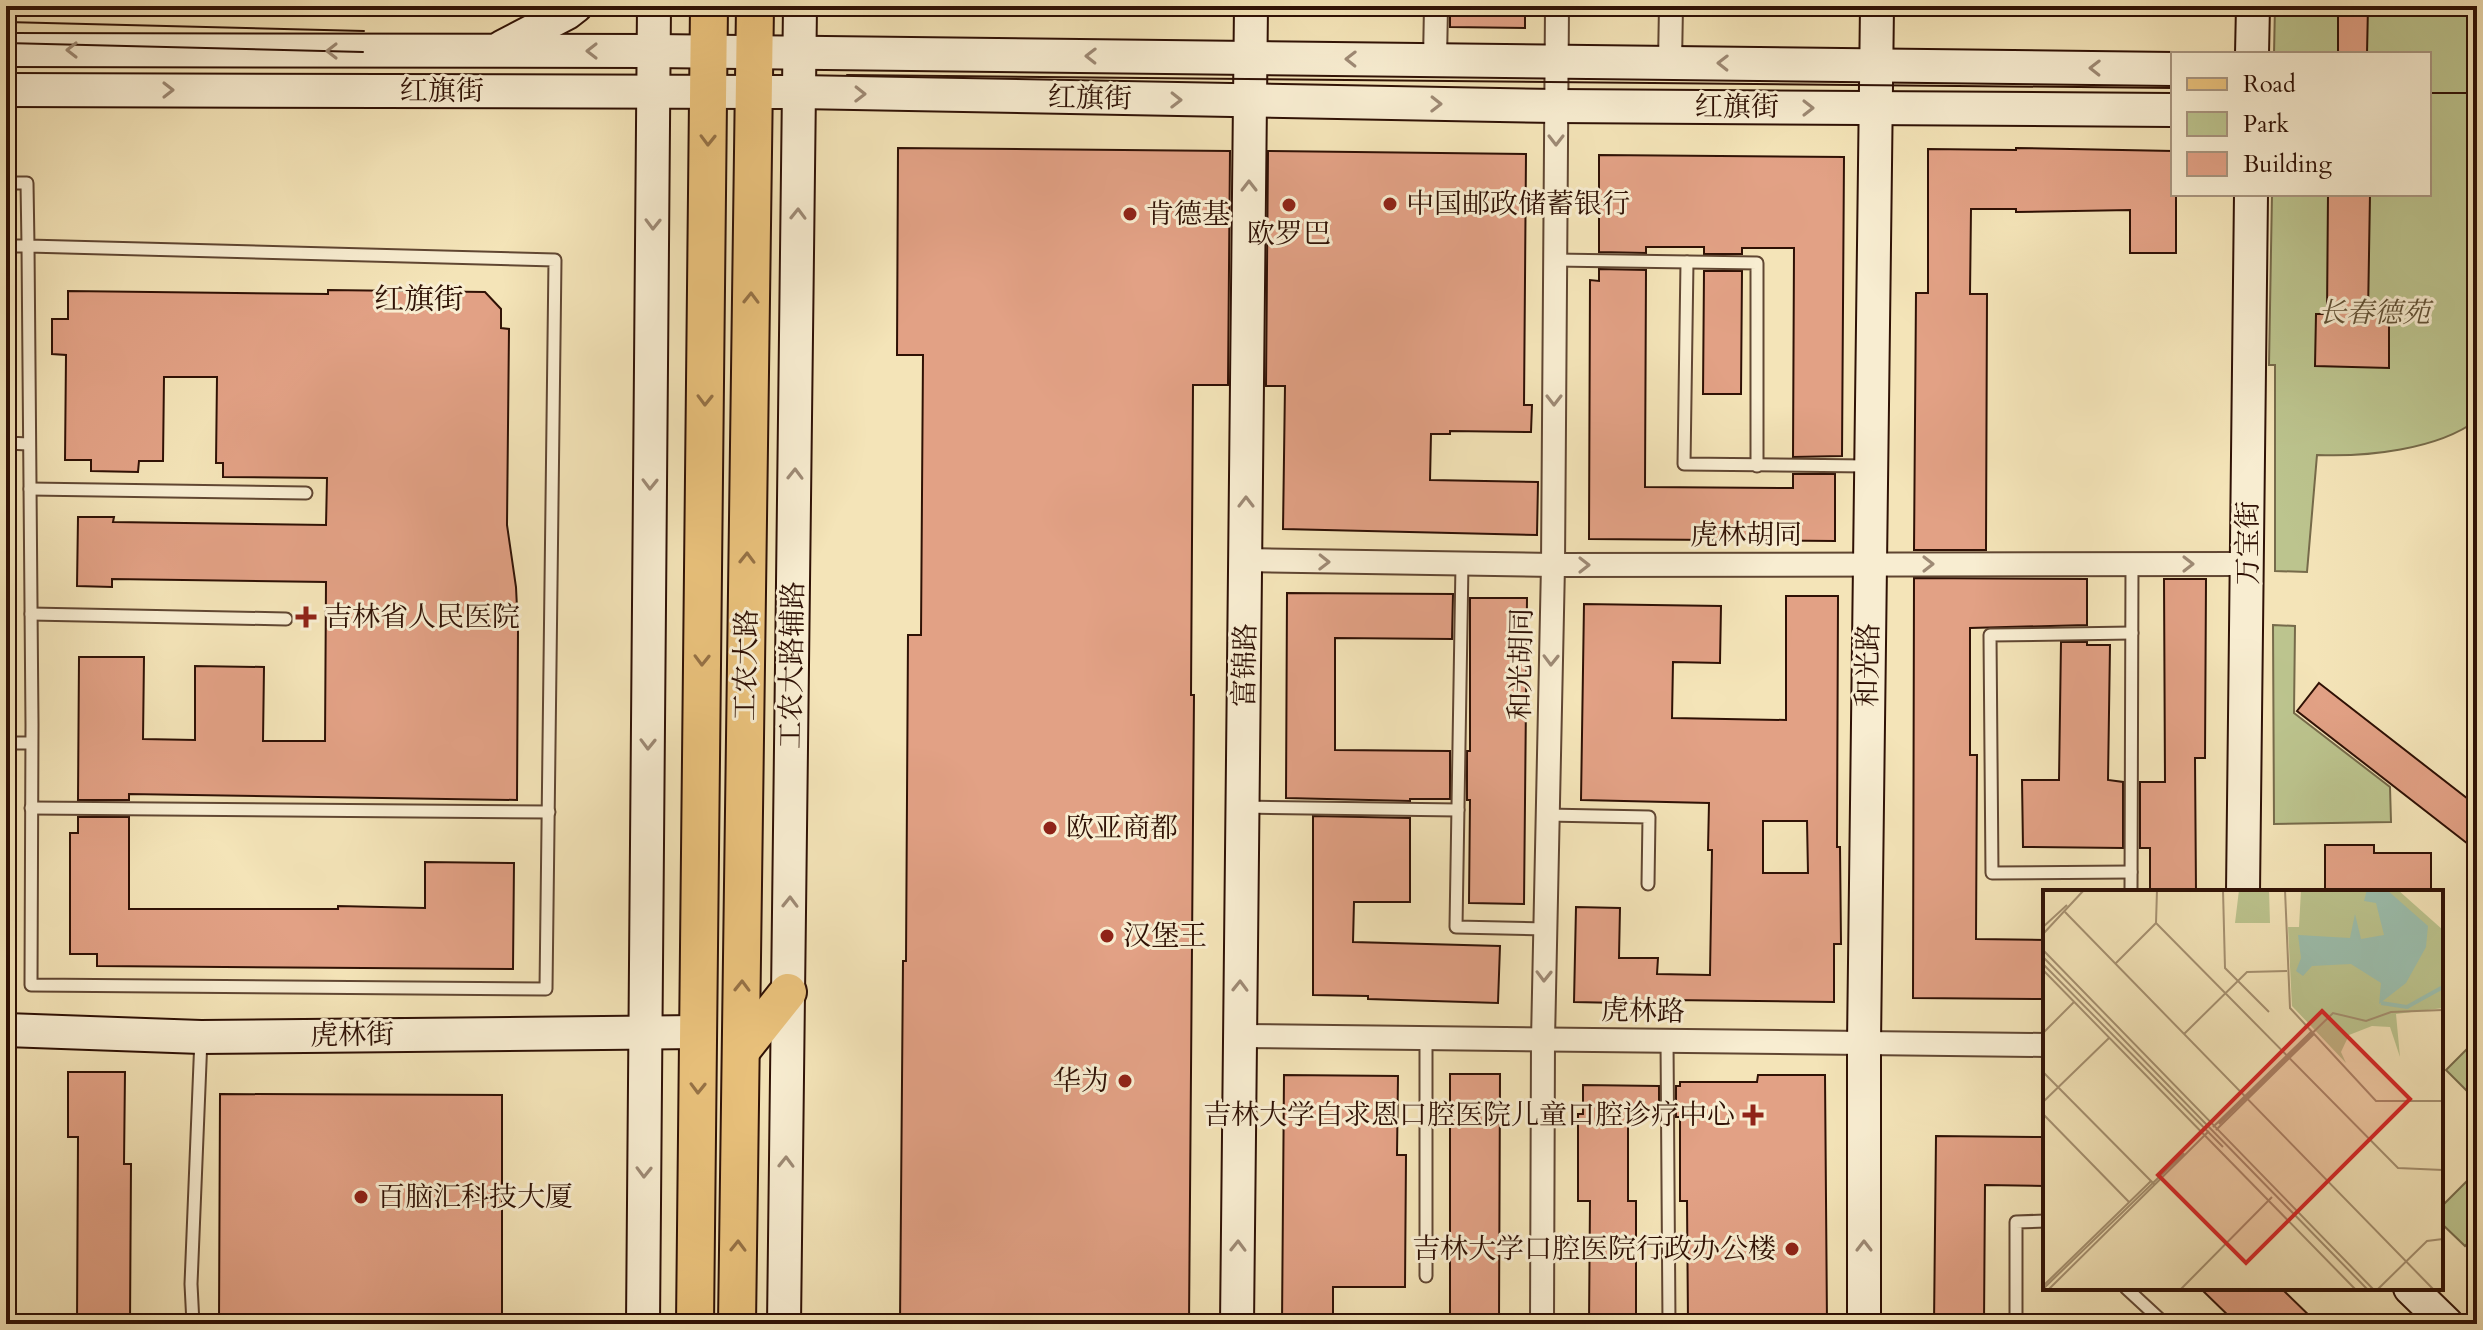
<svg xmlns="http://www.w3.org/2000/svg" width="2483" height="1330" viewBox="0 0 2483 1330" font-family="Cardo,'Noto Serif SC',serif">
	<style>
		.green { fill: #bcc48e; stroke: #766a4a; stroke-width: 2 }
		.building { fill: #e2a185; stroke: #2f1105; stroke-width: 2; fill-rule: evenodd }
		.lines { fill: none; stroke-linecap: round; stroke-linejoin: round }
		.lane-casing { stroke: #604632; stroke-width: 15 }
		.street-casing { stroke: #604632; stroke-width: 26 }
		.secondary-casing { stroke: #2f1105; stroke-width: 36 }
		.primary-casing { stroke: #2f1105; stroke-width: 40 }
		.lane { stroke: #f8edd1; stroke-width: 11 }
		.street { stroke: #f8edd1; stroke-width: 22 }
		.secondary { stroke: #f8edd1; stroke-width: 32 }
		.primary { stroke: #eac27c; stroke-width: 36 }
		.tram { stroke: #2f1105; stroke-width: 2 }
		.oneway { stroke: #9e8a75 }
		.oneway2 { stroke: #967246 }
		.poi-dot { fill: #8f2418; stroke: #f8edd1; stroke-width: 3 }
		.labels { text-anchor: middle; dominant-baseline: central; stroke-width: 6; stroke-linejoin: round; paint-order: stroke }
		.street-label { font-size: 28px; fill: #2f1105; stroke: #f8edd1 }
		.poi-label { font-size: 28px; fill: #2f1105; stroke: #f8edd1; text-anchor: start }
		.park-label { font-size: 28px; font-style: italic; fill: #605035; stroke: #f8edd1 }
		.neighbourhood-label { font-size: 30px; fill: #2f1105; stroke: #f8edd1 }
		.inset-river { fill: none; stroke: #9cbfae; stroke-width: 4 }
		.inset-road { fill: none; stroke: #a59070; stroke-width: 2 }
		.view { fill: #d62828; fill-opacity: 0.15; stroke: #d62828; stroke-width: 4 }
		.inset-edge { fill: none; stroke: #2f1105; stroke-width: 4 }
	</style>
	<rect width="100%" height="100%" fill="#f4e4b8"/>
	<filter id="stains"><feTurbulence type="fractalNoise" baseFrequency=".0025" numOctaves="4"/><feColorMatrix values="0 0 0 0 .2 0 0 0 0 .09 0 0 0 0 .02 0 0 0 .5 -.17"/></filter>
	<radialGradient id="worn" r=".72"><stop offset=".6" stop-color="#630" stop-opacity="0"/><stop offset="1" stop-color="#630" stop-opacity=".3"/></radialGradient>
	<g class="green">
		<path d="M2275 6H2477V420C2437 450 2366 457 2317 455L2307 572 2275 571V365H2269L2272 194H2429V54H2274Z"/>
		<path d="M2273 625 2295 626 2294 713 2390 787 2391 822 2274 824Z"/>
		<path d="M2470 1046 2477 1053V1101L2446 1070Z"/>
		<path d="M2477 1171V1234L2465 1246 2441 1223V1207Z"/>
	</g>
	<g class="building">
		<path d="M1450 6H1525V28L1450 27Z"/>
		<path d="M2338 6H2368L2367 54H2338Z"/>
		<path d="M898 148 1230 151 1228 385H1193L1191 695H1194L1189 1324H900L903 961H906L908 635H921L923 355H897Z"/>
		<path d="M2016 148 2173 151V194H2176V253H2130V210L2016 212V209H1971L1970 294H1987L1986 550H1914L1916 293H1928V149L2016 150Z"/>
		<path d="M1268 151 1526 154 1524 405H1532L1531 432 1450 431V434H1431L1430 480 1538 482 1537 535 1283 529 1285 386H1266Z"/>
		<path d="M1599 155 1844 157 1842 456 1793 457 1794 248H1742V254H1704V247H1646V253L1599 252Z"/>
		<path d="M2328 194H2370L2368 315H2389V368L2315 366 2316 314H2327Z"/>
		<path d="M1599 269 1646 270 1645 487 1793 488V474H1835V541L1589 539 1590 280 1599 281Z"/>
		<path d="M1704 271H1742L1741 394H1703Z"/>
		<path d="M328 290 485 292 501 309V328L509 329 507 525 516 587 518 629 517 800 129 794V800H78L79 657H144L143 739 195 740V666L264 667 263 741H325L326 582 112 579V587L77 586 78 517H114L113 522 326 525 327 478 223 477V463H216L217 377H164L163 461H139L138 472 91 471V460H65L66 355 52 354V319H68V291L328 294Z"/>
		<path d="M1914 578 2087 579V625L1970 628V755H1977L1976 939 2045 940V999L1913 998Z"/>
		<path d="M2164 579H2206L2205 758H2195L2196 892H2150V848H2140V782H2165Z"/>
		<path d="M1287 593 1453 594 1452 639 1335 638V750L1450 751V799H1410V801L1286 798Z"/>
		<path d="M1786 596H1838L1837 847H1840L1841 944H1834V1002L1669 1000 1668 1004 1574 1002 1576 907 1620 908 1619 958H1658L1657 974 1710 975 1712 850H1708L1709 803 1581 800 1584 604 1721 606 1720 663 1673 662 1672 718 1786 720ZM1763 821H1807L1808 873H1763Z"/>
		<path d="M1470 598H1527L1524 904 1469 903 1470 800H1467V751H1470Z"/>
		<path d="M2061 642H2087V645H2110L2108 780 2123 782V848L2023 847 2022 780H2059Z"/>
		<path d="M2319 683 2477 806V851L2297 711Z"/>
		<path d="M1313 816 1410 818V902H1354L1353 942 1500 946 1498 1003 1368 999V996L1313 995Z"/>
		<path d="M78 817H129V909H338V906L425 908V862L514 863 513 969 97 966V954H70V833H78Z"/>
		<path d="M2325 845H2374V853H2431V892H2325Z"/>
		<path d="M68 1072H125L124 1164H131L130 1324H77L78 1137H68Z"/>
		<path d="M1450 1074H1500L1499 1324H1450Z"/>
		<path d="M1284 1075 1398 1076 1397 1155H1406L1405 1287H1333V1324H1282Z"/>
		<path d="M1758 1075H1825L1827 1324H1688L1687 1201H1680V1117H1676V1086H1680V1082H1757Z"/>
		<path d="M1583 1085 1659 1086V1117H1628V1201H1636V1324H1589L1590 1201H1578V1114H1583Z"/>
		<path d="M220 1094 502 1095V1324H219Z"/>
		<path d="M1936 1136 2045 1137V1186L1985 1185 1984 1324H1934Z"/>
		<path d="M2200 1288H2281L2318 1324H2237Z"/>
	</g>
	<g class="lines">
		<defs>
			<g id="lane">
				<path d="M6 183H27L28 246 32 724 31 985 546 989 555 260 28 246H6"/>
				<path d="M1555 260 1757 263V466"/>
				<path d="M1687 262 1684 464 1867 466"/>
				<path d="M6 443 29 444"/>
				<path d="M30 489 306 493"/>
				<path d="M1462 564 1456 927 1545 929"/>
				<path d="M31 614 286 619"/>
				<path d="M6 743H31"/>
				<path d="M1243 807 1458 810"/>
				<path d="M31 808 549 812"/>
				<path d="M1547 815 1649 817 1648 884"/>
				<path d="M2131 872 1992 873 1990 635 2132 633"/>
				<path d="M2131 892 2132 564"/>
				<path d="M1667 1041 1669 1324"/>
				<path d="M1426 1276V1038"/>
				<path d="M2126 1288 2165 1324"/>
				<path d="M193 1324 191 1284 201 1038"/>
				<path d="M2016 1324V1222L2045 1221"/>
			</g>
			<g id="street">
				<path d="M1435 60 1436 6"/>
				<path d="M1670 63 1671 6"/>
				<path d="M1246 560 1553 565 2247 564"/>
				<path d="M1240 1036 2045 1045"/>
				<path d="M1542 1324 1543 1040 1553 565 1557 6"/>
			</g>
			<g id="secondary">
				<path d="M502 47 567 13 576 6"/>
				<path d="M6 50 654 51 2173 69"/>
				<path d="M2252 54 2253 6"/>
				<path d="M6 90 799 92 1556 106 2173 110"/>
				<path d="M2243 892 2251 194"/>
				<path d="M6 1030 201 1037 698 1032"/>
				<path d="M2410 1288 2447 1324"/>
				<path d="M643 1324 654 6"/>
				<path d="M784 1324 800 6"/>
				<path d="M1237 1324 1251 6"/>
				<path d="M1864 1324V1043L1877 6"/>
			</g>
			<g id="primary">
				<path d="M741 1051 788 992"/>
				<path d="M695 1324 709 6"/>
				<path d="M737 1324 755 6"/>
			</g>
		</defs>
		<use href="#lane" class="lane-casing"/>
		<use href="#street" class="street-casing"/>
		<use href="#secondary" class="secondary-casing"/>
		<use href="#primary" class="primary-casing"/>
		<use href="#lane" class="lane"/>
		<use href="#street" class="street"/>
		<use href="#secondary" class="secondary"/>
		<use href="#primary" class="primary"/>
		<g class="tram">
			<path d="M6 22 364 31"/>
			<path d="M6 43 363 52"/>
			<path d="M847 75 2173 88"/>
			<path d="M2429 93H2477"/>
		</g>
	</g>
	<defs><path id="oneway-chevron" d="M-2-3.5L2.5 0L-2 3.5" fill="none" stroke-width="1.6" stroke-linecap="round" stroke-linejoin="round" transform="scale(2)"/></defs>
	<g class="oneway">
		<use href="#oneway-chevron" transform="translate(72 50) rotate(-180)"/>
		<use href="#oneway-chevron" transform="translate(332 51) rotate(-180)"/>
		<use href="#oneway-chevron" transform="translate(592 51) rotate(-180)"/>
		<use href="#oneway-chevron" transform="translate(1091 56) rotate(-179)"/>
		<use href="#oneway-chevron" transform="translate(1351 59) rotate(-179)"/>
		<use href="#oneway-chevron" transform="translate(1723 63) rotate(-179)"/>
		<use href="#oneway-chevron" transform="translate(2095 68) rotate(-179)"/>
		<use href="#oneway-chevron" transform="translate(168 90)"/>
		<use href="#oneway-chevron" transform="translate(860 94) rotate(1)"/>
		<use href="#oneway-chevron" transform="translate(1176 100) rotate(1)"/>
		<use href="#oneway-chevron" transform="translate(1436 104) rotate(1)"/>
		<use href="#oneway-chevron" transform="translate(1808 108)"/>
		<use href="#oneway-chevron" transform="translate(1556 140) rotate(90)"/>
		<use href="#oneway-chevron" transform="translate(1249 186) rotate(-90)"/>
		<use href="#oneway-chevron" transform="translate(798 214) rotate(-89)"/>
		<use href="#oneway-chevron" transform="translate(653 224) rotate(91)"/>
		<use href="#oneway-chevron" transform="translate(1554 400) rotate(90)"/>
		<use href="#oneway-chevron" transform="translate(795 474) rotate(-89)"/>
		<use href="#oneway-chevron" transform="translate(650 484) rotate(91)"/>
		<use href="#oneway-chevron" transform="translate(1246 502) rotate(-90)"/>
		<use href="#oneway-chevron" transform="translate(1324 562) rotate(1)"/>
		<use href="#oneway-chevron" transform="translate(1928 564)"/>
		<use href="#oneway-chevron" transform="translate(2188 564)"/>
		<use href="#oneway-chevron" transform="translate(1584 565)"/>
		<use href="#oneway-chevron" transform="translate(1551 660) rotate(91)"/>
		<use href="#oneway-chevron" transform="translate(648 744) rotate(91)"/>
		<use href="#oneway-chevron" transform="translate(790 902) rotate(-89)"/>
		<use href="#oneway-chevron" transform="translate(1544 976) rotate(91)"/>
		<use href="#oneway-chevron" transform="translate(1240 986) rotate(-89)"/>
		<use href="#oneway-chevron" transform="translate(786 1162) rotate(-89)"/>
		<use href="#oneway-chevron" transform="translate(644 1172) rotate(91)"/>
		<use href="#oneway-chevron" transform="translate(1238 1246) rotate(-89)"/>
		<use href="#oneway-chevron" transform="translate(1864 1246) rotate(-90)"/>
	</g>
	<g class="oneway2">
		<use href="#oneway-chevron" transform="translate(708 140) rotate(91)"/>
		<use href="#oneway-chevron" transform="translate(751 298) rotate(-89)"/>
		<use href="#oneway-chevron" transform="translate(705 400) rotate(91)"/>
		<use href="#oneway-chevron" transform="translate(747 558) rotate(-89)"/>
		<use href="#oneway-chevron" transform="translate(702 660) rotate(91)"/>
		<use href="#oneway-chevron" transform="translate(742 986) rotate(-89)"/>
		<use href="#oneway-chevron" transform="translate(698 1088) rotate(91)"/>
		<use href="#oneway-chevron" transform="translate(738 1246) rotate(-89)"/>
	</g>
	<g class="poi-dot">
		<circle cx="1390" cy="204" r="8"/>
		<circle cx="1289" cy="205" r="8"/>
		<circle cx="1130" cy="214" r="8"/>
		<path d="M302 605h8v8h8v8h-8v8h-8v-8h-8v-8h8z"/>
		<circle cx="1050" cy="828" r="8"/>
		<circle cx="1107" cy="936" r="8"/>
		<circle cx="1125" cy="1081" r="8"/>
		<path d="M1749 1103h8v8h8v8h-8v8h-8v-8h-8v-8h8z"/>
		<circle cx="361" cy="1197" r="8"/>
		<circle cx="1792" cy="1249" r="8"/>
	</g>
	<g class="labels">
		<g class="street-label">
			<text x="442" y="91">红旗街</text>
			<text transform="translate(1090 98) rotate(1)">红旗街</text>
			<text x="1737" y="107">红旗街</text>
			<text x="1746" y="535">虎林胡同</text>
			<text transform="translate(2248 543) rotate(-90)">万宝街</text>
			<text transform="translate(1521 664) rotate(-89)">和光胡同</text>
			<text transform="translate(746 665) rotate(-89)">工农大路</text>
			<text transform="translate(792 665) rotate(-89)">工农大路辅路</text>
			<text transform="translate(1245 665) rotate(-89)">富锦路</text>
			<text transform="translate(1868 665) rotate(-89)">和光路</text>
			<text transform="translate(1643 1011) rotate(1)">虎林路</text>
			<text transform="translate(352 1035) rotate(-1)">虎林街</text>
		</g>
		<g class="poi-label">
			<text x="1406" y="204">中国邮政储蓄银行</text>
			<text x="1146" y="214">肯德基</text>
			<text x="1289" y="234" text-anchor="middle">欧罗巴</text>
			<text x="324" y="617">吉林省人民医院</text>
			<text x="1066" y="828">欧亚商都</text>
			<text x="1123" y="936">汉堡王</text>
			<text x="1109" y="1081" text-anchor="end">华为</text>
			<text x="1735" y="1115" text-anchor="end">吉林大学白求恩口腔医院儿童口腔诊疗中心</text>
			<text x="377" y="1197">百脑汇科技大厦</text>
			<text x="1776" y="1249" text-anchor="end">吉林大学口腔医院行政办公楼</text>
		</g>
		<g class="park-label">
			<text x="2374" y="313">长春德苑</text>
		</g>
		<g class="neighbourhood-label">
			<text x="419" y="299">红旗街</text>
		</g>
	</g>
	<g transform="translate(2043 890)">
		<rect width="400" height="400" fill="#f4e4b8"/>
		<path d="M196 0H226L227 33H192ZM258 0H355L400 40V118L353 124 357 167 347 137 329 136 306 145 298 162 303 173 249 116 245 37H256Z" fill="#bcc48e"/>
		<path d="M324 0H344L385 36 383 57 363 93 336 114 338 93 308 74 269 76 260 86 253 81 258 68 255 45 307 48 312 24 318 49 341 45 333 13 321 11Z" fill="#9cbfae"/>
		<path class="inset-river" d="M338 113 364 117 400 97"/>
		<path class="inset-road" d="M180 0 182 78 226 122M242 0 247 118 333 211H400M22 22 391 400M113 33 355 278 400 280M0 37 24 15M0 44 41 0M0 60 331 400M0 67 325 400M0 74 180 257M72 74 113 33 114 0M0 80 313 400M0 143 31 112M141 144 204 82 244 81M0 182 111 294M0 212 66 148M0 224 86 312M176 234 290 123 323 131 348 122 400 120M170 237 269 141M173 240 271 144M0 396 108 291M0 399 141 263M5 400 166 241M137 400 229 307M334 400 384 351 400 349"/>
		<path class="view" d="M279 121 367 209 203 373 115 285Z"/>
		<rect width="400" height="400" class="inset-edge"/>
	</g>
	<rect width="2483" height="1330" fill="none" stroke="#f4e4b8" stroke-width="32"/>
	<rect x="8" y="8" width="2467" height="1314" fill="none" stroke="#2f1105" stroke-width="4"/>
	<rect x="16" y="16" width="2451" height="1298" fill="none" stroke="#2f1105" stroke-width="2"/>
	<rect x="2171" y="52" width="260" height="144" fill="#f8edd1" stroke="#a8957f" stroke-width="2"/>
	<rect x="2187" y="78" width="40" height="12" fill="#eac27c" stroke="#a8957f" stroke-width="2"/>
	<text x="2243" y="92" font-size="24" fill="#2f1105">Road</text>
	<rect x="2187" y="112" width="40" height="24" fill="#bcc48e" stroke="#a8957f" stroke-width="2"/>
	<text x="2243" y="132" font-size="24" fill="#2f1105">Park</text>
	<rect x="2187" y="152" width="40" height="24" fill="#e2a185" stroke="#a8957f" stroke-width="2"/>
	<text x="2243" y="172" font-size="24" fill="#2f1105">Building</text>
	<rect width="100%" height="100%" filter="url(#stains)"/>
	<rect width="100%" height="100%" fill="url(#worn)"/>
</svg>
